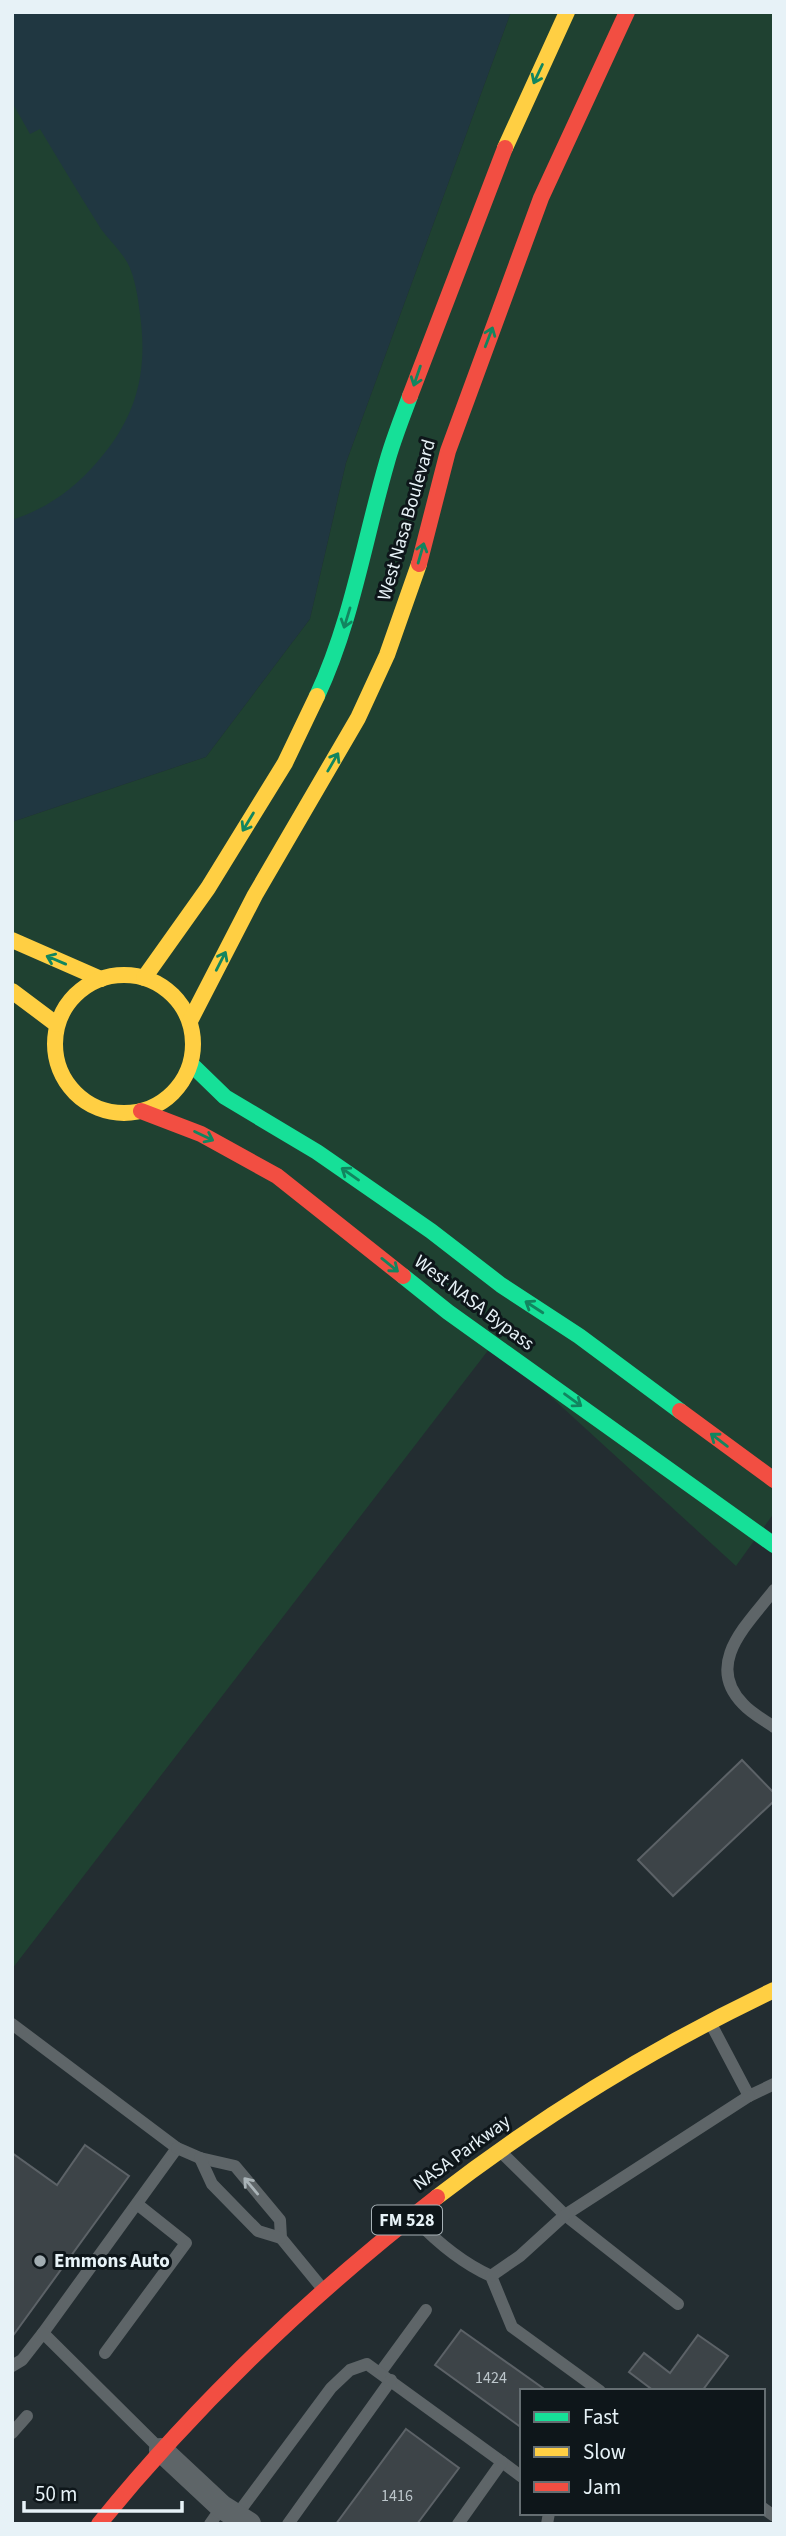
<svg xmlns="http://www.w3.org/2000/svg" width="786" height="2536" viewBox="0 0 786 2536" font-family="'Source Sans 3',sans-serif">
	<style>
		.built { fill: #203741 }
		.green { fill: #1f4131 }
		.building { fill: #3d4448; stroke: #5c6267; stroke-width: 2 }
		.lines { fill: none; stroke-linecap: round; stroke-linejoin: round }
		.lane { stroke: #5e6568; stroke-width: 12 }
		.street { stroke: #5e6568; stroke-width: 24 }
		.fast { stroke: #16e098; stroke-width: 16 }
		.slow { stroke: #ffcf43; stroke-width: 16 }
		.jam { stroke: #f24e42; stroke-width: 16 }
		.oneway { stroke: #12855f }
		.oneway2 { stroke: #a9b3b7 }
		.poi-dot { fill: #a2adb2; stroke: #0e161a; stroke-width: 2.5 }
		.labels { text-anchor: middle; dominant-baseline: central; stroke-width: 6; stroke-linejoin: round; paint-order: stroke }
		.number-label { font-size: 16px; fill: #bcc6cb }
		.shield { fill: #0e161a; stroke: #a6b0b5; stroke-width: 2 }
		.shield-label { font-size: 18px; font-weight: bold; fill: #e7f2f7 }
		.street-label { font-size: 19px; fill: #e7f2f7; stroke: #0e161a }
		.poi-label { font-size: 19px; font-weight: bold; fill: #e7f2f7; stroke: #0e161a; text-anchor: start }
	</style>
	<rect width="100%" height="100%" fill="#232d31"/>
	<path class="built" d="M12 12H511L346 463 310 619 206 757 12 822Z"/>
	<g class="green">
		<path d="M511 12H774V1513L736 1566 493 1344 12 1969V822L206 757 310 619 346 463Z"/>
		<path d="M12 102 30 134 40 129C60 162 80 196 101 229 109 240 120 250 127 262 135 276 138 298 140 314 148 372 137 416 98 461 74 489 48 508 12 520Z"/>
	</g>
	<g class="building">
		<path d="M742 1760 774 1793V1801L673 1896 638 1860Z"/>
		<path d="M85 2145 129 2176 12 2337V2153L57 2185Z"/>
		<path d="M461 2330 547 2391H522V2428L435 2365Z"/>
		<path d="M698 2335 728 2356 702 2391H654L629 2372 644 2353 670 2373Z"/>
		<path d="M406 2429 459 2468 417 2524H336Z"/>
	</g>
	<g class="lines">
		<g class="lane">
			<path d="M774 1590C749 1623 703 1663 743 1704 751 1713 764 1720 774 1727"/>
			<path d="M12 2024 177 2148 43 2333"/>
			<path d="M711 2024 749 2096 774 2084"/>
			<path d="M177 2148 200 2158 235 2166 280 2220 281 2238 322 2288"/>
			<path d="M502 2153 565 2215 678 2304"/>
			<path d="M200 2158 212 2184 258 2231 281 2238"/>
			<path d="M415 2219C437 2242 462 2263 491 2276L512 2327 600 2391"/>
			<path d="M491 2276 520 2256 565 2215 749 2096"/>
			<path d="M105 2353 186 2243 137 2204"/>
			<path d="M12 2366 22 2360 43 2333 158 2447"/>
			<path d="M380 2373 426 2310"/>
			<path d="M12 2433 27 2416"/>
			<path d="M502 2462 522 2477"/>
			<path d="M763 2508 774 2516"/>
			<path d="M236 2516 331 2388 350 2370 367 2364 502 2462 458 2524"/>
			<path d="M210 2524 222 2507"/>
			<path d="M288 2524 391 2380"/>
			<path d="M547 2524 549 2513"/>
		</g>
		<path class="street" d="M161 2450 222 2507 249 2524"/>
		<g class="fast">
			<path d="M317 696C352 621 364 541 387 462 393 440 402 418 410 396"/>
			<path d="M191 1064 225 1097 317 1152 431 1231 501 1285 579 1336 680 1411"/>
			<path d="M403 1276 448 1312 774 1545"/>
		</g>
		<g class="slow">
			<path d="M505 148 567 12"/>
			<path d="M12 940 101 979"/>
			<circle cx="124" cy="1044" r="69"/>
			<path d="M144 978 208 888 285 763 317 696"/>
			<path d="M12 991 56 1024"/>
			<path d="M190 1021 255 895 358 718 387 655 419 564"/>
			<path d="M437 2197C542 2116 654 2047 774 1990"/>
		</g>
		<g class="jam">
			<path d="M410 396 505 148"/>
			<path d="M419 564 448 451 541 198 627 12"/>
			<path d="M141 1111 201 1134 277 1176 403 1276"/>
			<path d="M680 1411 774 1480"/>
			<path d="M99 2524C199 2401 312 2294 437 2197"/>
		</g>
	</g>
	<defs><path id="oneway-shaft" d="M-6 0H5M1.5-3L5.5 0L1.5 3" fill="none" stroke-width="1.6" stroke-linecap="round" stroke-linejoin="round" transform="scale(1.75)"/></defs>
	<g class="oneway">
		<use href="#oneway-shaft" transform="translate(538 74) rotate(115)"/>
		<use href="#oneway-shaft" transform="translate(489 337) rotate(-69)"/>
		<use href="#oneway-shaft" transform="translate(417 376) rotate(109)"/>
		<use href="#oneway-shaft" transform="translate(421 553) rotate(-74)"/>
		<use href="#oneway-shaft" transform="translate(347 618) rotate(107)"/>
		<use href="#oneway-shaft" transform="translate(333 762) rotate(-60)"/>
		<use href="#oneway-shaft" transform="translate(248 822) rotate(121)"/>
		<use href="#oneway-shaft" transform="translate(56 960) rotate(-157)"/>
		<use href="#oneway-shaft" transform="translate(221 961) rotate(-63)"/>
		<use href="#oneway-shaft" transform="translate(204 1136) rotate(26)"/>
		<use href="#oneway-shaft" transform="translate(350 1174) rotate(-145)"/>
		<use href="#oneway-shaft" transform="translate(390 1265) rotate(39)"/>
		<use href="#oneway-shaft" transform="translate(534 1307) rotate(-147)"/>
		<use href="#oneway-shaft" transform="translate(573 1400) rotate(36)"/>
		<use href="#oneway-shaft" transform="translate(719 1440) rotate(-143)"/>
	</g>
	<use class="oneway2" href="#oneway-shaft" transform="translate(251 2186) rotate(-130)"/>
	<circle class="poi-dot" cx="40" cy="2261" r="7"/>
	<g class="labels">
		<g class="number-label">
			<text x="491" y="2378">1424</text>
			<text x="397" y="2496">1416</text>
		</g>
		<rect class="shield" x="372" y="2205.5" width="70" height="29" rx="5"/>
		<g class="shield-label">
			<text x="407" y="2220">FM 528</text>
		</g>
		<g class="street-label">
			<text transform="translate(407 520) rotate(-74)">West Nasa Boulevard</text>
			<text transform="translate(474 1303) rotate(37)">West NASA Bypass</text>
			<text transform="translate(462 2153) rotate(-36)">NASA Parkway</text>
		</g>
		<g class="poi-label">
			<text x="54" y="2261">Emmons Auto</text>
		</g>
	</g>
	<rect width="786" height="2536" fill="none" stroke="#e7f2f7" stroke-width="28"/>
	<rect x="520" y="2389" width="245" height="126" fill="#0e161a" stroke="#656e72" stroke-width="2"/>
	<rect x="534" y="2412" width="35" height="10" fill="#16e098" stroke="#656e72" stroke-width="2"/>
	<text x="583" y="2424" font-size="21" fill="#e7f2f7">Fast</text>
	<rect x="534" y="2447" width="35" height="10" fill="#ffcf43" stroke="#656e72" stroke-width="2"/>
	<text x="583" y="2459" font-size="21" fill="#e7f2f7">Slow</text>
	<rect x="534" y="2482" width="35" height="10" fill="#f24e42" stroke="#656e72" stroke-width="2"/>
	<text x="583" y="2494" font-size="21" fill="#e7f2f7">Jam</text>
	<path d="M24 2501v10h158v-10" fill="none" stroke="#e7f2f7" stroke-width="3.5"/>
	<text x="35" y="2501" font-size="21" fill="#e7f2f7" stroke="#0e161a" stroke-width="5" paint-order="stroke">50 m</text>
</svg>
